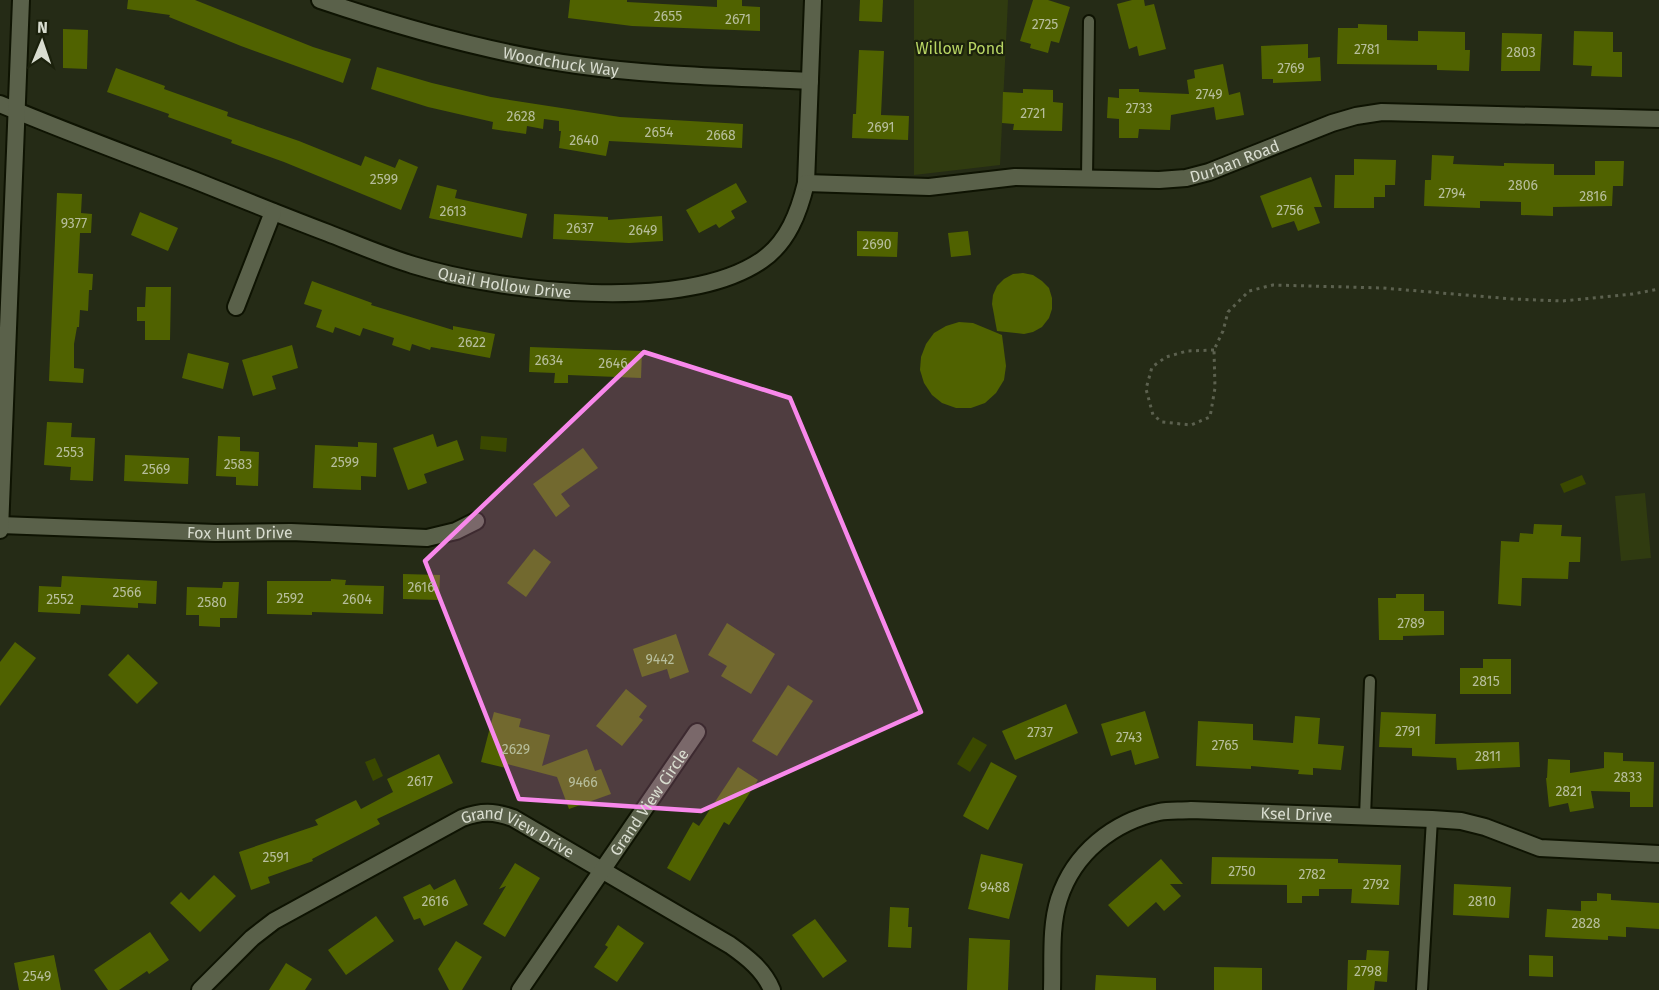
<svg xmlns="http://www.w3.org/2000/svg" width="1659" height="990" viewBox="0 0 1659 990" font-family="'Fira Sans',sans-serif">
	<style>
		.green { fill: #303b10 }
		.water { fill: #3a4800 }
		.building { fill: #506200 }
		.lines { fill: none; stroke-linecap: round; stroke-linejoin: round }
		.service-casing { stroke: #0e1302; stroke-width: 14 }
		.minor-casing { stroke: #0e1302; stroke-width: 20 }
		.path { stroke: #5c614f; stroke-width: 3; stroke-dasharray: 3 4.5; stroke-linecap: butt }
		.service { stroke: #5a614a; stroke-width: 10 }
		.minor { stroke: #5a614a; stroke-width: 16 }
		.marked { fill: #f888eb; fill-opacity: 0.2; stroke: #f888eb; stroke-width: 4.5; stroke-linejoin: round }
		.labels { text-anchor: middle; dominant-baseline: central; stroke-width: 4.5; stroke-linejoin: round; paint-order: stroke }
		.number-label { font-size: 14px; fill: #b7be9c }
		.park-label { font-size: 16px; fill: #b8d564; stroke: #1b210c }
		.street-label { font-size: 16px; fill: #d9ddd0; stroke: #1b210c }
	</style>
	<rect width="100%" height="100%" fill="#252b16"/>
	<g class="green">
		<path d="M914 0H1008L1000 165 914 175Z"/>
		<path d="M1645 493 1651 558 1621 561 1615 496Z"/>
	</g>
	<g class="water">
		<path d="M481 436 507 438 506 452 480 449Z"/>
		<path d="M1582 475 1586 484 1564 493 1560 484Z"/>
		<path d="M973 737 987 745 970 772 957 764Z"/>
		<path d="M375 758 383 776 373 781 365 762Z"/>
	</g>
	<g class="building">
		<path d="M128 0H195L313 47 351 59 343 83 241 46 169 17 170 15 127 9Z"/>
		<path d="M570 0H627V2L717 7V0H742V6L760 7V31L632 26 568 18Z"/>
		<path d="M860 0H883L882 22 859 21Z"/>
		<path d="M1033 0H1048L1070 7 1059 43 1051 41 1048 53 1030 48 1031 44 1020 41Z"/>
		<path d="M1132 0H1144L1145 6 1154 4 1166 49 1139 56 1137 46 1129 49 1117 4Z"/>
		<path d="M1358 24 1387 25V40L1418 41V31L1465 32V50H1470L1469 71 1437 70V65L1337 64 1338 28H1358Z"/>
		<path d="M63 29 88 30 87 69 63 68Z"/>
		<path d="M1574 31 1613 32V52H1622V77L1591 76 1592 66 1573 65Z"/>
		<path d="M1502 33 1542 34 1540 71H1501Z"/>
		<path d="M1308 44V58L1320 57 1321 81 1273 83V79H1262L1261 46Z"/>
		<path d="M859 50 884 51 881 115 909 116 908 140 852 138 853 114H856Z"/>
		<path d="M1223 64 1229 95 1240 92 1244 115 1216 120 1214 107 1171 115 1170 130 1139 129 1138 138H1119V119L1107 118 1108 97 1119 98V89H1139V92L1189 94 1187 80 1195 78 1194 70Z"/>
		<path d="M377 67 432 83 491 97 620 117 743 124 742 148 609 141 606 156 559 148 561 131H559V121L544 119 543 129 527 126 526 134 492 129 493 122 428 107 371 89Z"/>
		<path d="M116 68 165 86 164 89 228 112 227 116 299 141 361 166 365 156 395 168 399 159 418 167 401 210 284 162 231 143 232 140 168 117 169 114 107 92Z"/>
		<path d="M1023 89 1053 90V102L1063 103 1062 131 1013 130 1014 124 1002 123 1003 92 1023 93Z"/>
		<path d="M1432 155 1454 156 1453 164 1504 166V163L1554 164V175H1595V161H1624L1623 186H1613L1612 206 1553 207V216L1521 215V202L1480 201V208L1424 206 1425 180H1431Z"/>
		<path d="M1354 159 1396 160 1395 185H1385V197H1374V208H1334L1335 175H1354Z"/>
		<path d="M1311 177 1322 207H1314L1320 223 1298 231 1294 221 1272 228 1260 196Z"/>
		<path d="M736 183 747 202 731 211 735 218 719 228 716 224 699 233 686 210Z"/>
		<path d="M437 185 457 190 455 198 527 214 522 238 429 218Z"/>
		<path d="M57 193 82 194 81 213 92 214 91 233H80L78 273 93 274 92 290H89L88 311 80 310 79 327H77L74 344V368L84 369 83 383 49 381Z"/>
		<path d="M140 212 178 228 168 251 131 235Z"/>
		<path d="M554 214 608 217V220L662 216 663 241 629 243 553 239Z"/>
		<path d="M857 231 898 232 897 257 857 256Z"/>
		<path d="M968 231 971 255 951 257 948 233Z"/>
		<path d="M1023 273 1033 275 1042 281 1049 288 1052 298V309L1049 318 1042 327 1033 332 1024 334 997 331 992 304 993 295 997 286 1004 279 1013 274Z"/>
		<path d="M312 281 372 303 371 305 453 330V326L495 334 490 358 431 347 430 350 412 344 410 351 392 345 394 338 363 328 360 336 335 327 333 333 316 327 322 310 304 304Z"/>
		<path d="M146 287H171L170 340H145V321H137V307H145Z"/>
		<path d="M959 322 973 323 1002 335 1006 366 1004 380 996 393 985 403 971 408H956L942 403 932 395 924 383 920 370 921 357 926 344 934 333 946 326Z"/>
		<path d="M292 345 298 368 272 376 276 389 253 396 242 360Z"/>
		<path d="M530 347 642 351 641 378 568 375V383H554L555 373 529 372Z"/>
		<path d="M188 353 229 363 223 389 182 378Z"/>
		<path d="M47 422 72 423 71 437 95 438 93 481 70 480 71 467 44 465Z"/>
		<path d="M433 434 437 447 457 440 464 460 424 474 427 483 408 490 393 448Z"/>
		<path d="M218 436 240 437V451L259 452 258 486 236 485V477L216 476Z"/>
		<path d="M358 442 377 443 376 477 361 476V490L313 488 315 445 358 447Z"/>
		<path d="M583 448 598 468 561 494 570 506 556 517 533 484Z"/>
		<path d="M125 455 189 458 188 484 124 481Z"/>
		<path d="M1534 524 1562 525 1561 536 1581 537 1580 562H1569L1568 579 1522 578 1521 606 1498 604 1501 541 1519 542 1520 533 1533 534Z"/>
		<path d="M534 549 551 562 526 597 507 583Z"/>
		<path d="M403 574 440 575 439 600 403 599Z"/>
		<path d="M62 576 157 581 156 604 138 603V608L81 605 80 614 38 612 39 586 61 587Z"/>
		<path d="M331 579 346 580 345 585 384 586 383 614 312 612V615L267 614V581H331Z"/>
		<path d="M223 582H239L237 618H220V627L199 626V615H186L187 587 222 588Z"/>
		<path d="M1396 594H1424V611H1444V635L1403 636V640H1379L1378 598H1396Z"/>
		<path d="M727 623 775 654 751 694 721 676 727 666 708 655Z"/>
		<path d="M676 634 689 672 670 679 667 669 642 677 633 649Z"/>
		<path d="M15 642 36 658 0 706V662Z"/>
		<path d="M128 654 158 683 137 704 108 675Z"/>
		<path d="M1483 659H1511V694H1460V668H1483Z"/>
		<path d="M788 685 813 701 777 756 752 741Z"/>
		<path d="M626 689 647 706 639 717 643 720 622 746 596 726Z"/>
		<path d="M1066 704 1078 733 1015 760 1002 731Z"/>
		<path d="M1145 711 1159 758 1135 765 1131 750 1111 756 1101 724Z"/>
		<path d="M494 712 521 719 519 727 550 735 542 766 587 749 595 771 601 769 611 794 569 809 557 777 507 764 506 768 481 762Z"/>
		<path d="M1381 712 1436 714 1435 744 1519 742 1520 767 1457 770 1456 758 1412 756V748L1379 747Z"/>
		<path d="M1295 716 1320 718 1318 744 1344 746 1341 770 1313 768V775L1298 774 1299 770 1251 766V769L1196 766 1198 721 1253 724V740L1293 743Z"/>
		<path d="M1604 752 1623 753V761L1654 762 1653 807H1630V792L1591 791 1594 808 1570 812 1568 803 1549 807 1546 778H1547L1548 759 1570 760V773L1604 768Z"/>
		<path d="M439 754 453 783 377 819 380 824 312 859 313 861 268 877 270 883 251 890 239 852 318 825 315 820 356 800 361 809 393 792 387 779Z"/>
		<path d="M991 762 1017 776 988 830 963 816Z"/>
		<path d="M738 767 758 780 729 825 724 822 690 881 667 868 693 822 699 826Z"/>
		<path d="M981 854 1023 864 1009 919 968 909Z"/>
		<path d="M1212 857 1338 859V863L1401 865 1399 905 1351 903 1352 889H1319V896H1302V903H1287V885L1211 884Z"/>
		<path d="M1161 859 1183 884H1170L1181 896 1164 911 1156 902 1128 927 1108 905Z"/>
		<path d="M515 863 540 878 505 937 483 924 506 886 499 889Z"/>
		<path d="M214 875 236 896 200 932 170 903 181 892 189 900Z"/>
		<path d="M455 879 468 905 424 926 420 918 414 920 403 897 430 884 434 890Z"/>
		<path d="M1454 884 1511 887 1509 918 1453 915Z"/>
		<path d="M1597 893 1611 894V900L1659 903V929L1626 927V937L1608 936V940L1545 937 1547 909 1581 911V901H1597Z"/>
		<path d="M890 907 909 908 908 927H912L911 948 888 947Z"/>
		<path d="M376 916 394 941 346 975 328 950Z"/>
		<path d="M815 919 847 961 823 978 792 935Z"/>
		<path d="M618 925 644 943 617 982 594 967 608 947 605 945Z"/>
		<path d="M150 932 169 960 149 974 147 971 119 990H108L94 970Z"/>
		<path d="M969 938 1010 940 1008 990H967Z"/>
		<path d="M456 941 482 957 462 990H449L438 969Z"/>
		<path d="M1367 950 1389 951 1387 982 1375 981 1374 990H1347L1348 960H1366Z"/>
		<path d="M54 955 61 990H19L14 963Z"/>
		<path d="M1529 955 1553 956V977L1529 976Z"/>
		<path d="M286 963 312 979 305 990H269Z"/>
		<path d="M1214 967 1262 968V990H1214Z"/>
		<path d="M1096 975 1156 978V990H1095Z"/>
	</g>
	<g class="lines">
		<defs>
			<g id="service">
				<path d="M1087 178 1089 21"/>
				<path d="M1365 817 1370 681"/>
				<path d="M1422 990 1432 819"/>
			</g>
			<g id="minor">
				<path id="s1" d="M320 0C403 28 490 53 577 65 655 76 732 77 810 81"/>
				<path id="s2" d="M0 104C64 131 129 155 194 180 239 198 283 216 328 233 356 244 384 256 413 265 501 292 684 314 762 260 788 242 799 212 806 183L813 0"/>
				<path id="s3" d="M806 183 929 187 1015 177 1159 180 1186 178 1209 172 1332 123 1356 116 1382 112 1659 119"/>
				<path d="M236 307 273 212"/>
				<path id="s4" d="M0 525 216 533 291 532 427 538 456 531 476 521"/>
				<path d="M0 530 21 0"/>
				<path id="s5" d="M200 990 252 938 274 921 462 818C481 811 494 811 513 818L730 945C747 957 764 970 772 990"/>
				<path id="s6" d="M520 990 697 732"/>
				<path id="s7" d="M1052 990C1053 960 1050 927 1059 899 1074 853 1113 822 1159 812 1169 810 1180 811 1191 810L1432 819 1461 821 1485 827 1540 848 1659 854"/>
			</g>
		</defs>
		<use href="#service" class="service-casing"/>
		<use href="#minor" class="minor-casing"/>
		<path class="path" d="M1214 350 1187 351 1166 357 1152 367 1146 389 1153 415 1162 422 1191 425 1210 417 1215 388 1214 350 1223 331 1228 312 1249 291 1273 285 1383 288 1512 299 1562 301 1633 294 1659 289"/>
		<use href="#service" class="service"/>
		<use href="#minor" class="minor"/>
	</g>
	<path class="marked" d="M644 352 790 398 921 712 701 811 519 799 425 561Z"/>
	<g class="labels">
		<g class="number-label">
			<text x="668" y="16">2655</text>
			<text x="738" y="19">2671</text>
			<text x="1045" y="24">2725</text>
			<text x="1367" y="49">2781</text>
			<text x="1521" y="52">2803</text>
			<text x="1291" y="68">2769</text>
			<text x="1209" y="94">2749</text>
			<text x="1139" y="108">2733</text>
			<text x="1033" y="113">2721</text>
			<text x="521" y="116">2628</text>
			<text x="881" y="127">2691</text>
			<text x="659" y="132">2654</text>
			<text x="721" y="135">2668</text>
			<text x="584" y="140">2640</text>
			<text x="384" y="179">2599</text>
			<text x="1523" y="185">2806</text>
			<text x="1452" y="193">2794</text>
			<text x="1593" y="196">2816</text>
			<text x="1290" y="210">2756</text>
			<text x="453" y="211">2613</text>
			<text x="74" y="223">9377</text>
			<text x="580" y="228">2637</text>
			<text x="643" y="230">2649</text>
			<text x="877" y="244">2690</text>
			<text x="472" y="342">2622</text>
			<text x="549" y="360">2634</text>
			<text x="613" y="363">2646</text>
			<text x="70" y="452">2553</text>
			<text x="345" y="462">2599</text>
			<text x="238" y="464">2583</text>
			<text x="156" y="469">2569</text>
			<text x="421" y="587">2616</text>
			<text x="127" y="592">2566</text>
			<text x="290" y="598">2592</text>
			<text x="60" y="599">2552</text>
			<text x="357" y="599">2604</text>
			<text x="212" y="602">2580</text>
			<text x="1411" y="623">2789</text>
			<text x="660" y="659">9442</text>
			<text x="1486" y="681">2815</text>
			<text x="1408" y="731">2791</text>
			<text x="1040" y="732">2737</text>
			<text x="1129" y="737">2743</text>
			<text x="1225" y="745">2765</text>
			<text x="516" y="749">2629</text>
			<text x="1488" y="756">2811</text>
			<text x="1628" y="777">2833</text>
			<text x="420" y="781">2617</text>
			<text x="583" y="782">9466</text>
			<text x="1569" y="791">2821</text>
			<text x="276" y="857">2591</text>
			<text x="1242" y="871">2750</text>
			<text x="1312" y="874">2782</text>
			<text x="1376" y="884">2792</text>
			<text x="995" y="887">9488</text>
			<text x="435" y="901">2616</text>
			<text x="1482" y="901">2810</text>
			<text x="1586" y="923">2828</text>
			<text x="1368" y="971">2798</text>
			<text x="37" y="976">2549</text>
		</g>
		<g class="park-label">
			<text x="960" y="48">Willow Pond</text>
		</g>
		<g class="street-label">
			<text stroke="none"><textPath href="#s1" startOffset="249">Woodchuck Way</textPath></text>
			<text stroke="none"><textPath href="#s3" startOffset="432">Durban Road</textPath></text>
			<text stroke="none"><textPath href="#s2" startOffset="537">Quail Hollow Drive</textPath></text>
			<text stroke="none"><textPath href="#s4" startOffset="240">Fox Hunt Drive</textPath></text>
			<text stroke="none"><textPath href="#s6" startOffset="228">Grand View Circle</textPath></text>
			<text stroke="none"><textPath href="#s7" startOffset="368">Ksel Drive</textPath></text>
			<text stroke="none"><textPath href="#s5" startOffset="376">Grand View Drive</textPath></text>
		</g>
	</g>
	<g transform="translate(42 42) rotate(2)" stroke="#1b210c" stroke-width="4.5" paint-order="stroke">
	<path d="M0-4.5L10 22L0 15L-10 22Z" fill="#d9ddd0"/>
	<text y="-9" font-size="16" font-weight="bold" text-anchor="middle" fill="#d9ddd0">N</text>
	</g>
</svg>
